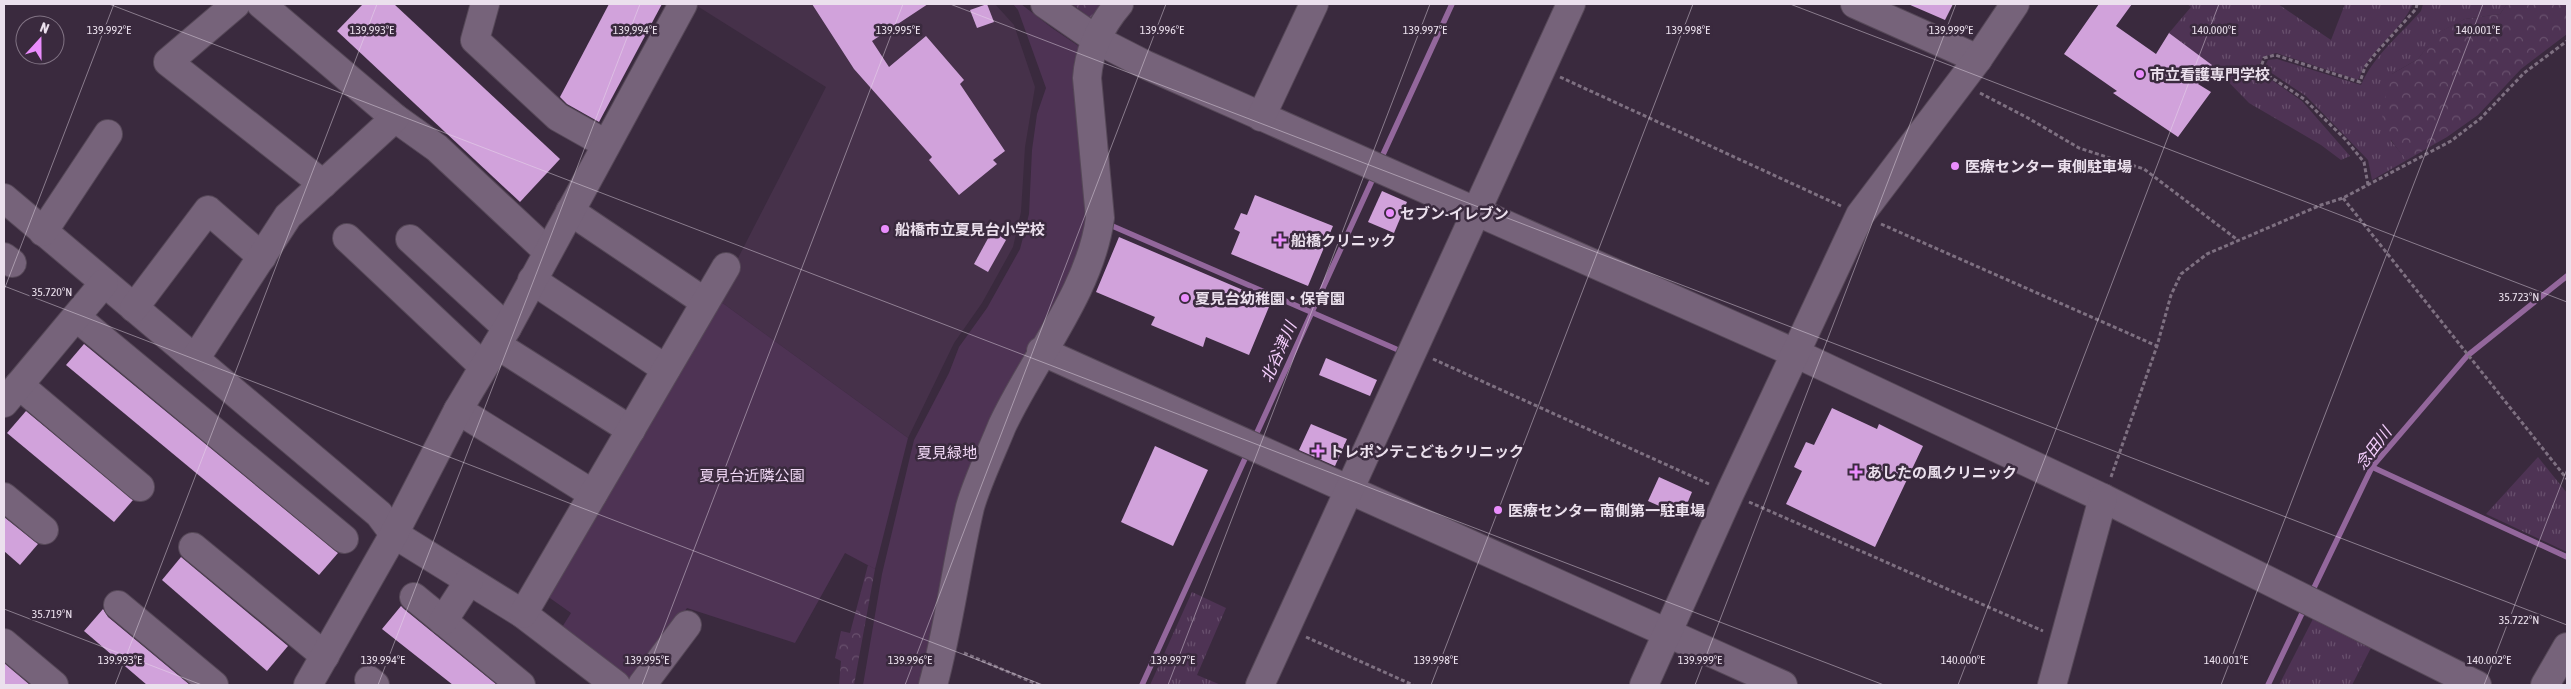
<svg xmlns="http://www.w3.org/2000/svg" width="2571" height="689" viewBox="0 0 2571 689" font-family="'Asap Condensed','Noto Sans JP',sans-serif">
	<style>
		.built { fill: #46314a }
		.grass { fill: url(#grass-tufts) }
		.forest { fill: url(#forest-crowns) }
		.green { fill: #4e3354 }
		.lines { fill: none; stroke-linecap: round; stroke-linejoin: round }
		.stream { stroke: #93679c; stroke-width: 5.5 }
		.building { fill: #d1a2db }
		.minor-casing { stroke: #564858; stroke-width: 30 }
		.path { stroke: #7e7081; stroke-width: 3; stroke-dasharray: 4 2.5; stroke-linecap: butt }
		.minor { stroke: #76637a; stroke-width: 28 }
		.ticks { fill: none; stroke: #ebe0ed; stroke-width: 1; stroke-opacity: 0.45 }
		.poi-dot { fill: #ea8dfd; stroke: #3a2a3e; stroke-width: 2 }
		.labels { text-anchor: middle; dominant-baseline: central; stroke-width: 5; stroke-linejoin: round; paint-order: stroke }
		.poi-label { font-size: 15px; font-weight: bold; fill: #ebe0ed; stroke: #3a2a3e; text-anchor: start }
		.park-label { font-size: 15px; fill: #f0d7f5; stroke: #3a2a3e }
		.water-label { font-size: 16px; font-style: italic; fill: #f5cffd; stroke: #3a2a3e }
		.ticks-label { font-size: 12px; text-anchor: middle; fill: #ebe0ed; stroke: #3a2a3e; stroke-width: 5; stroke-linejoin: round; paint-order: stroke }
	</style>
	<defs>
		<pattern id="grass-tufts" width="24" height="20" patternUnits="userSpaceOnUse" patternTransform="scale(1.25)"><rect width="24" height="20" fill="#4e3354"/><path d="M3 7l-1-3M5 7V3M7 7l1-3M15 17l-1-3M17 17v-4M19 17l1-3" fill="none" stroke="#68506d"/></pattern>
		<pattern id="forest-crowns" width="20" height="18" patternUnits="userSpaceOnUse" patternTransform="scale(1.25)"><rect width="20" height="18" fill="#4e3354"/><path d="M2 6a3 3 0 1 1 6 0M12 15a3 3 0 1 1 6 0" fill="none" stroke="#68506d"/></pattern>
	</defs>
	<rect width="100%" height="100%" fill="#3a2a3e"/>
	<path class="built" d="M694 4H995L1014 25 1035 87 1025 147 1021 212 1013 247 982 303 954 343 908 438 717 299 826 87Z"/>
	<g class="grass">
		<path d="M2187 4H2278L2331 40 2345 4H2413C2400 32 2371 48 2358 80L2276 53 2263 57 2257 70 2302 101 2350 156 2341 160 2321 145 2249 103 2212 65 2169 33 2191 7Z"/>
		<path d="M2423 4H2507L2500 14 2465 19 2438 33 2418 59 2392 74 2391 141 2407 160 2372 180 2368 160 2347 138 2306 96 2264 68 2268 60 2277 59 2361 85C2374 55 2400 35 2421 11Z"/>
		<path d="M2538 457 2567 493V552L2486 514Z"/>
		<path d="M1192 592 1226 608 1197 675 1221 685H1150Z"/>
		<path d="M2315 615 2374 642 2352 685H2279Z"/>
	</g>
	<g class="forest">
		<path d="M1072 4H1114L1099 24Z"/>
		<path d="M2507 4H2567V34L2521 69 2478 115 2447 137 2407 160C2375 123 2379 119 2392 74L2418 59 2437 33 2465 19 2500 14Z"/>
		<path d="M868 565 875 569 854 685H839L841 661 835 658 841 631 850 633Z"/>
	</g>
	<g class="green">
		<path d="M1013 4H1021L1052 28 1086 51 1091 236 996 424 927 685H863L882 574 914 440 949 373 959 347 987 308 1020 249 1029 214 1032 150 1037 114 1046 88 1018 10Z"/>
		<path d="M717 299 908 438 875 569 845 553 795 643 687 608 633 685 559 632 571 613 540 591Z"/>
	</g>
	<g class="lines">
		<g class="stream">
			<path d="M1380 161 1452 4"/>
			<path d="M1110 225 1396 349"/>
			<path d="M1254 439 1375 174"/>
			<path d="M2372 467 2567 557"/>
			<path d="M2311 594 2372 467 2467 356 2567 276"/>
			<path d="M1142 685 1248 452"/>
			<path d="M2268 685 2305 607"/>
		</g>
	</g>
	<g class="building">
		<path d="M363 4H394L560 159 520 202 337 31Z"/>
		<path d="M609 4H662L599 122 567 104 560 97Z"/>
		<path d="M812 4H928L872 41 889 67 926 36 964 80 960 84 1005 151 993 160 997 164 959 195 929 160 932 157 854 69Z"/>
		<path d="M987 4 994 22 977 28 970 10Z"/>
		<path d="M1908 4H1953L1945 20Z"/>
		<path d="M2099 4H2132L2116 26 2156 54 2169 33 2212 65 2198 84 2211 92 2178 137 2113 93 2117 91 2064 54Z"/>
		<path d="M1382 191 1407 202 1394 233 1368 222Z"/>
		<path d="M1255 195 1333 226 1308 286 1231 254 1240 232 1234 229 1241 213 1247 215Z"/>
		<path d="M992 231 1006 240 988 272 974 264Z"/>
		<path d="M1119 237 1271 302 1249 355 1206 337 1203 347 1151 325 1155 317 1096 292Z"/>
		<path d="M84 344 338 553 319 575 66 365Z"/>
		<path d="M1326 358 1377 380 1370 396 1319 375Z"/>
		<path d="M1832 408 1877 429 1879 424 1923 446 1875 547 1786 504 1802 471 1794 467 1806 442 1814 445Z"/>
		<path d="M26 411 133 500 114 522 7 433Z"/>
		<path d="M1311 424 1347 439 1335 466 1299 450Z"/>
		<path d="M1155 446 1208 470 1173 546 1121 522Z"/>
		<path d="M1659 477 1692 492 1682 516 1648 501Z"/>
		<path d="M4 517 38 544 20 565 4 551Z"/>
		<path d="M181 557 288 646 267 671 162 580Z"/>
		<path d="M401 606 404 609 497 685H453L382 629Z"/>
		<path d="M103 609 108 617 190 685H147L84 631Z"/>
		<path d="M4 663 30 685H4Z"/>
	</g>
	<g class="lines">
		<defs>
			<g id="minor">
				<path d="M236 4 168 62 323 184"/>
				<path d="M261 4 395 118 437 148 547 251"/>
				<path d="M485 4 475 40 558 117 606 144"/>
				<path d="M1045 4 1097 40 1146 65 1795 353 2103 498 2477 685"/>
				<path d="M1855 4 1978 59"/>
				<path d="M1261 117 1314 4"/>
				<path d="M4 198 379 514 394 534 523 614 616 685"/>
				<path d="M570 211 705 302"/>
				<path d="M43 232 108 134"/>
				<path d="M347 238 483 366"/>
				<path d="M410 239 507 328"/>
				<path d="M4 257 12 263"/>
				<path d="M532 280 666 369"/>
				<path d="M134 308 208 210 262 257"/>
				<path d="M76 317 344 539"/>
				<path d="M497 345 631 430"/>
				<path d="M1041 351 1783 685"/>
				<path d="M195 359 288 216 395 118"/>
				<path d="M19 385 140 487"/>
				<path d="M4 403 104 283"/>
				<path d="M458 410 593 494"/>
				<path d="M4 497 44 530"/>
				<path d="M193 547 325 656"/>
				<path d="M414 597 521 685"/>
				<path d="M118 605 214 685"/>
				<path d="M523 614 726 267"/>
				<path d="M443 621 469 581"/>
				<path d="M4 643 54 685"/>
				<path d="M369 680 375 685"/>
				<path d="M308 685 394 534 458 410 507 328 683 4"/>
				<path d="M642 685 687 625"/>
				<path d="M933 685C949 627 956 566 970 507 977 482 992 451 1002 426 1033 359 1090 292 1100 218L1087 78C1089 51 1101 25 1119 4"/>
				<path d="M1260 685 1571 4"/>
				<path d="M1644 685 1730 493 1860 215 1978 59 2015 4"/>
				<path d="M2052 685 2103 498"/>
				<path d="M2545 685 2567 647"/>
			</g>
		</defs>
		<use href="#minor" class="minor-casing"/>
		<g class="path">
			<path d="M1560 77 1841 206"/>
			<path d="M1980 93 2028 118 2079 148 2144 169 2239 241"/>
			<path d="M2368 185 2364 162 2345 139 2304 99 2260 70 2264 58 2275 55 2360 82 2365 67 2376 53 2416 9 2417 4"/>
			<path d="M2343 198 2567 479"/>
			<path d="M1881 224 2157 346"/>
			<path d="M1433 359 1709 484"/>
			<path d="M2111 477 2157 346 2171 295 2181 274 2207 254 2321 205 2343 198 2451 141 2481 118 2524 73 2567 41"/>
			<path d="M1749 502 2043 631"/>
			<path d="M1306 637 1413 685"/>
			<path d="M964 653 1039 685"/>
		</g>
		<use href="#minor" class="minor"/>
	</g>
	<path class="ticks" d="M109 4 1884 685M950 4 2567 625M1790 4 2567 302M4 286 1043 685M4 290 114 4M4 609 202 685M115 685 377 4M378 685 640 4M642 685 903 4M905 685 1166 4M1168 685 1430 4M1431 685 1693 4M1695 685 1956 4M1958 685 2219 4M2221 685 2483 4M2484 685 2567 469"/>
	<g class="poi-dot">
		<circle cx="2140" cy="74" r="5"/>
		<circle cx="1955" cy="166" r="5"/>
		<circle cx="1390" cy="213" r="5"/>
		<circle cx="885" cy="229" r="5"/>
		<path d="M1277.5 232.5h5v5h5v5h-5v5h-5v-5h-5v-5h5z"/>
		<circle cx="1185" cy="298" r="5"/>
		<path d="M1315.5 443.5h5v5h5v5h-5v5h-5v-5h-5v-5h5z"/>
		<path d="M1853.5 464.5h5v5h5v5h-5v5h-5v-5h-5v-5h5z"/>
		<circle cx="1498" cy="510" r="5"/>
	</g>
	<g class="labels">
		<g class="poi-label">
			<text x="2150" y="74">市立看護専門学校</text>
			<text x="1965" y="166">医療センター 東側駐車場</text>
			<text x="1400" y="213">セブン-イレブン</text>
			<text x="895" y="229">船橋市立夏見台小学校</text>
			<text x="1291" y="240">船橋クリニック</text>
			<text x="1195" y="298">夏見台幼稚園・保育園</text>
			<text x="1329" y="451">トレポンテこどもクリニック</text>
			<text x="1867" y="472">あしたの風クリニック</text>
			<text x="1508" y="510">医療センター 南側第一駐車場</text>
		</g>
		<g class="park-label">
			<text x="947" y="452">夏見緑地</text>
			<text x="752" y="475">夏見台近隣公園</text>
		</g>
		<g class="water-label">
			<text transform="translate(1278 352) rotate(-66)">北谷津川</text>
			<text transform="translate(2373 448) rotate(-53)">念田川</text>
		</g>
	</g>
	<g class="ticks-label">
		<text x="1688" y="34">139.998°E</text>
		<text x="1951" y="34">139.999°E</text>
		<text x="2214" y="34">140.000°E</text>
		<text x="109" y="34">139.992°E</text>
		<text x="372" y="34">139.993°E</text>
		<text x="635" y="34">139.994°E</text>
		<text x="898" y="34">139.995°E</text>
		<text x="1162" y="34">139.996°E</text>
		<text x="1425" y="34">139.997°E</text>
		<text x="2478" y="34">140.001°E</text>
		<text x="52" y="296">35.720°N</text>
		<text x="2519" y="301">35.723°N</text>
		<text x="52" y="618">35.719°N</text>
		<text x="2519" y="624">35.722°N</text>
		<text x="120" y="664">139.993°E</text>
		<text x="383" y="664">139.994°E</text>
		<text x="647" y="664">139.995°E</text>
		<text x="910" y="664">139.996°E</text>
		<text x="1173" y="664">139.997°E</text>
		<text x="1436" y="664">139.998°E</text>
		<text x="1700" y="664">139.999°E</text>
		<text x="1963" y="664">140.000°E</text>
		<text x="2226" y="664">140.001°E</text>
		<text x="2489" y="664">140.002°E</text>
	</g>
	<rect width="2571" height="689" fill="none" stroke="#ebe0ed" stroke-width="10"/>
	<g transform="translate(40 40) rotate(21)"><circle r="24" fill="#3a2a3e" stroke="#817384"/>
	<path d="M0-4L9 19L0 12L-9 19Z" fill="#ea8dfd"/>
	<text y="-8" font-size="14" font-weight="bold" text-anchor="middle" fill="#ebe0ed">N</text>
	</g>
</svg>
